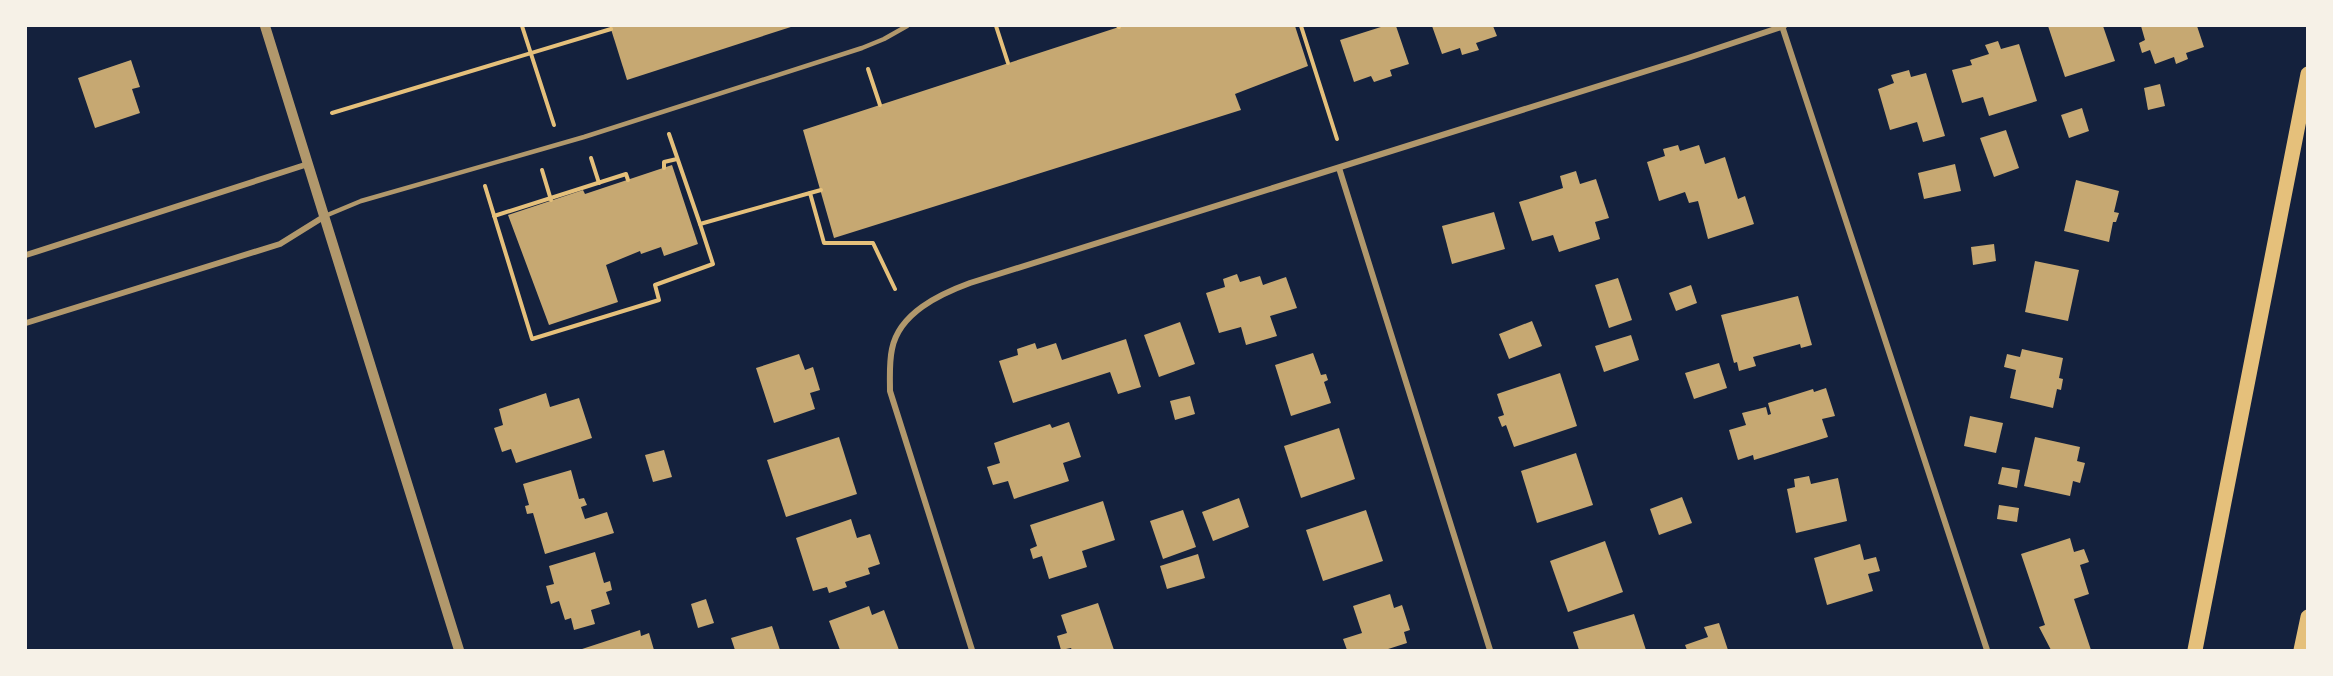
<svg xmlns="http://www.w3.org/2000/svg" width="2333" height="676" viewBox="0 0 2333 676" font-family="Lora,serif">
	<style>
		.building { fill: #c6a872 }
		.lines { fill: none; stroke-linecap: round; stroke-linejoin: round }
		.path { stroke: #e5c07b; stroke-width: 4 }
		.service { stroke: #b1986c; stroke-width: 4.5 }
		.minor { stroke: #b1986c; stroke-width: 6 }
		.tertiary { stroke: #b1986c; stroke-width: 10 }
		.primary { stroke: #e5c07b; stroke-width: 15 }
	</style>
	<rect width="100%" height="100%" fill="#14213d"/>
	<g class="building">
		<path d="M610 26H794L627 80Z"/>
		<path d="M1122 26H1295L1308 66 1235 94 1241 110 834 238 803 130Z"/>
		<path d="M1384 26H1396L1409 64 1390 70 1392 76 1374 82 1371 76 1354 82 1340 40Z"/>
		<path d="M1432 26H1493L1497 36 1476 43 1479 50 1462 55 1460 48 1442 54Z"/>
		<path d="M2048 26H2103L2115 61 2065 77Z"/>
		<path d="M2141 26H2197L2204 47 2186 53 2188 59 2176 64 2174 57 2155 64 2150 50 2142 53 2139 43 2145 40Z"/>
		<path d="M1998 41 2001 49 2019 44 2037 101 1989 116 1983 97 1962 103 1952 70 1972 65 1970 60 1989 54 1985 45Z"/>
		<path d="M131 60 140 87 132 89 140 113 95 128 78 78Z"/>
		<path d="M1909 70 1911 77 1926 73 1945 136 1923 142 1917 122 1890 130 1878 89 1894 83 1891 75Z"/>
		<path d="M2160 84 2165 106 2148 110 2144 88Z"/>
		<path d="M2082 108 2089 131 2069 138 2061 115Z"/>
		<path d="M2006 130 2019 168 1994 177 1980 138Z"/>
		<path d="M1678 145 1680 151 1699 145 1705 164 1725 157 1738 199 1745 196 1754 224 1708 239 1698 201 1689 203 1685 192 1659 201 1647 162 1665 156 1663 149Z"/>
		<path d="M1955 164 1961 191 1924 199 1918 173Z"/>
		<path d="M672 165 698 244 664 256 661 247 641 254 640 251 606 265 618 302 549 325 508 215 583 190 585 194Z"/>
		<path d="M1576 171 1580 184 1596 179 1609 218 1595 222 1600 239 1559 252 1553 235 1532 241 1519 202 1563 188 1560 176Z"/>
		<path d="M2076 180 2119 191 2114 212 2119 213 2116 222H2113L2109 242 2064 231Z"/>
		<path d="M1494 212 1505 249 1452 264 1442 226Z"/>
		<path d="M1994 244 1996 261 1973 265 1971 247Z"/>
		<path d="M2035 261 2079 270 2068 321 2025 312Z"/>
		<path d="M1237 274 1240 282 1260 276 1263 285 1286 277 1297 308 1270 316 1277 336 1246 345 1241 327 1219 333 1206 293 1225 287 1223 279Z"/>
		<path d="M1618 278 1632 320 1609 328 1595 285Z"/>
		<path d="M1691 285 1697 303 1676 311 1669 293Z"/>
		<path d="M1798 296 1812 345 1801 348 1800 344 1753 357 1756 366 1739 371 1737 362 1734 363 1721 315Z"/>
		<path d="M1532 321 1542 346 1509 359 1499 334Z"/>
		<path d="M1180 322 1195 364 1159 377 1144 335Z"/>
		<path d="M1631 335 1639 360 1604 372 1595 346Z"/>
		<path d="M1126 339 1141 387 1118 394 1110 372 1013 403 999 361 1018 355 1017 349 1035 343 1037 349 1056 343 1062 360Z"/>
		<path d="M2022 349 2063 358 2059 378 2063 379 2061 390 2057 389 2053 408 2010 398 2016 370 2004 367 2007 354 2020 357Z"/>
		<path d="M1313 353 1321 375 1326 374 1328 380 1324 382 1331 403 1291 416 1275 365Z"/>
		<path d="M799 354 805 370 813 367 820 390 810 393 815 409 774 423 756 368Z"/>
		<path d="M1719 363 1727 388 1694 399 1685 373Z"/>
		<path d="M1560 373 1577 426 1514 447 1506 425 1502 427 1498 417 1504 415 1497 394Z"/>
		<path d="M1826 388 1835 416 1822 419 1828 437 1754 460 1753 455 1738 460 1729 430 1746 425 1742 413 1766 407 1768 415 1771 414 1768 403 1813 389 1814 392Z"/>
		<path d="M546 393 550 407 579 398 592 438 516 463 511 449 502 452 494 428 503 425 499 409Z"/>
		<path d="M1190 396 1195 414 1175 420 1170 401Z"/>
		<path d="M1970 416 2003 423 1996 453 1964 446Z"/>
		<path d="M1069 422 1081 457 1063 463 1069 481 1014 499 1008 481 993 485 987 467 1000 463 994 443 1050 424 1052 428Z"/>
		<path d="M1339 428 1355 479 1301 498 1284 446Z"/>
		<path d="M839 437 857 494 786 517 767 460Z"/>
		<path d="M2035 437 2080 447 2077 461 2085 463 2080 483 2073 481 2070 496 2024 486Z"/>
		<path d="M664 450 672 477 653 482 645 455Z"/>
		<path d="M1576 453 1593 505 1537 523 1521 471Z"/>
		<path d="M2002 467 2020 470 2017 488 1998 484Z"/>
		<path d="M571 470 579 499 584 498 587 505 581 507 585 519 607 512 614 533 545 554 533 513 527 514 525 506 529 505 523 484Z"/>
		<path d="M1809 476 1811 484 1838 478 1847 521 1796 533 1787 489 1795 487 1794 479Z"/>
		<path d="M1682 497 1692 523 1659 535 1650 509Z"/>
		<path d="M1239 498 1249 527 1213 541 1202 512Z"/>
		<path d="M1103 501 1115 540 1082 551 1087 567 1049 579 1042 556 1033 559 1030 549 1037 546 1030 525Z"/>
		<path d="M1999 505 2019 508 2017 522 1997 519Z"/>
		<path d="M1183 510 1196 547 1163 559 1150 521Z"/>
		<path d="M1366 510 1383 561 1323 581 1306 530Z"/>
		<path d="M851 519 857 538 870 534 880 564 868 568 870 574 845 582 847 587 829 593 827 587 813 591 796 538Z"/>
		<path d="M2070 538 2074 552 2084 549 2089 562 2080 565 2089 594 2074 599 2091 650H2051L2039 627 2045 625 2021 554Z"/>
		<path d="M1605 541 1623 592 1568 612 1550 561Z"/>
		<path d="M1860 544 1864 560 1876 557 1880 571 1868 574 1873 591 1827 605 1814 558Z"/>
		<path d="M595 552 604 583 610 581 612 590 606 592 610 604 591 610 595 624 574 630 571 618 565 620 559 601 551 604 546 586 554 584 549 566Z"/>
		<path d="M1198 554 1205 578 1167 589 1160 566Z"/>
		<path d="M1390 594 1394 608 1402 605 1410 630 1404 632 1407 643 1385 650H1347L1343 639 1362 633 1353 606Z"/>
		<path d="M706 599 714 623 698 628 691 604Z"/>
		<path d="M1098 603 1114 650H1072L1071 648 1061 650 1057 636 1067 633 1061 615Z"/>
		<path d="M869 606 872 615 884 610 899 650H840L829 621Z"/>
		<path d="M1634 614 1646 650H1579L1573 632Z"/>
		<path d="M1719 623 1728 650H1687L1685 645 1708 637 1704 627Z"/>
		<path d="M772 626 780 650H735L731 638Z"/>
		<path d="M640 630 641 636 649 633 654 650H579Z"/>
	</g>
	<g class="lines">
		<g class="path">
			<path d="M522 26 554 125"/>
			<path d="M996 26 1008 63"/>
			<path d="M1118 26 1119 27"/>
			<path d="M1301 26 1337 139"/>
			<path d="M868 69 880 105"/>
			<path d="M332 113 611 29"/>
			<path d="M669 134 700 224 810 193 824 243H873L895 289"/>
			<path d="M591 158 599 183"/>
			<path d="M664 168V162L677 159"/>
			<path d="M542 170 551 200"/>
			<path d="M485 186 532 339 659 300 655 285 713 264 700 224"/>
			<path d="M810 193 821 190"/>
			<path d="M494 216 626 174 628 180"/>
		</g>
		<path class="service" d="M325 216 361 201 584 137 862 48 884 39 907 26"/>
		<g class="minor">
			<path d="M1782 26 1987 650"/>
			<path d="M1339 168 1490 650"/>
			<path d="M26 255 308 164"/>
			<path d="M26 323 280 244 325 216"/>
			<path d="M972 650 890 391C890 378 889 363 892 349 899 313 940 294 970 283L1688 58 1784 26"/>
		</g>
		<path class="tertiary" d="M265 26 459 650"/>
		<g class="primary">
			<path d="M2195 650 2308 74"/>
			<path d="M2301 650 2308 617"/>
		</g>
	</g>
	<rect width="2333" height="676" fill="none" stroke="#f6f1e7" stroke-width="54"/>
</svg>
